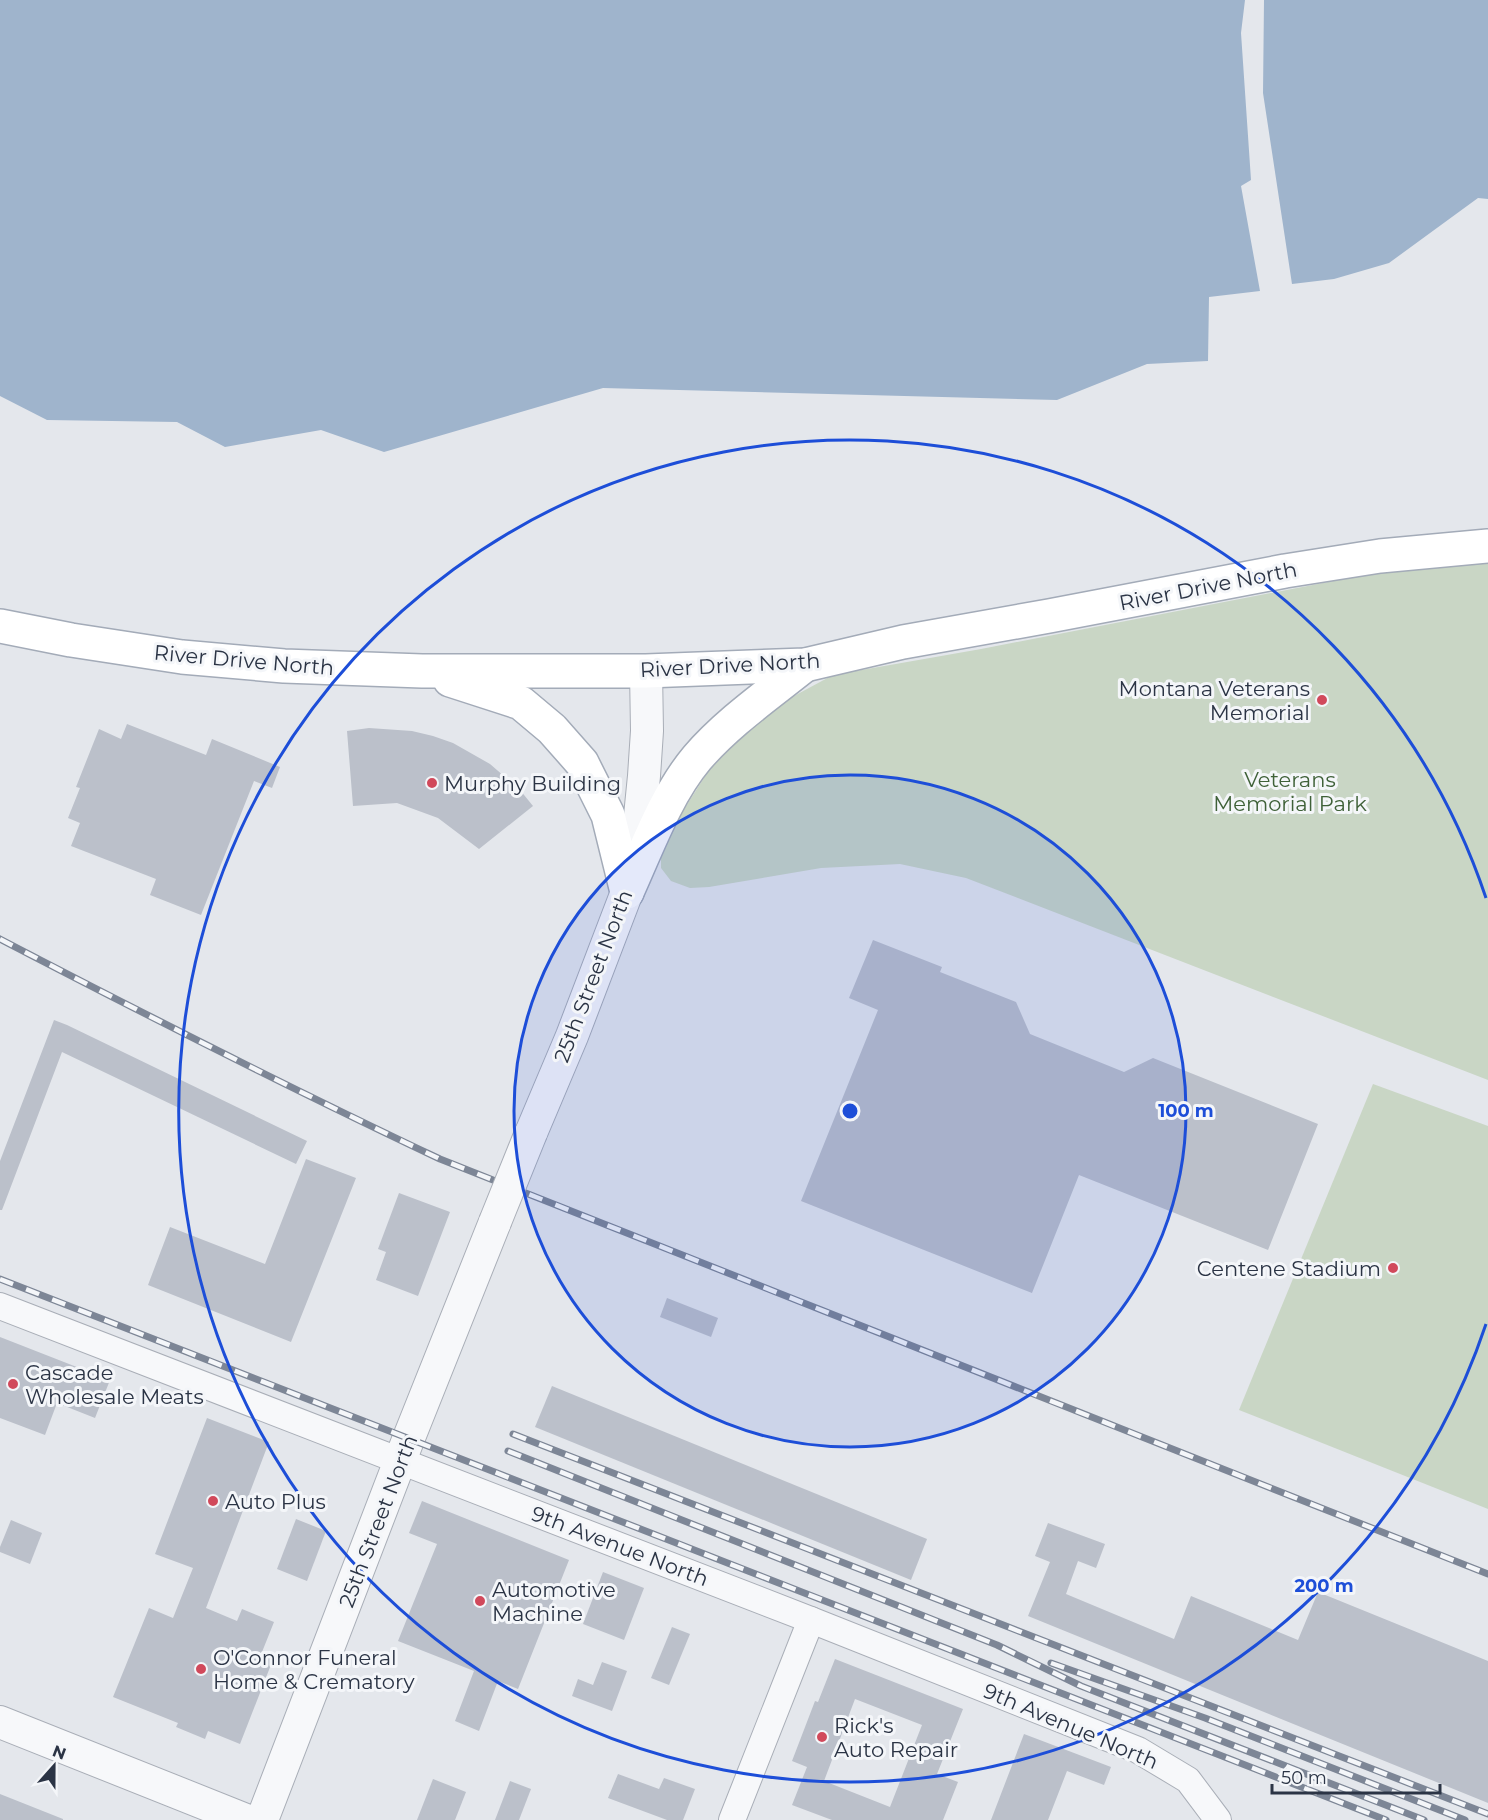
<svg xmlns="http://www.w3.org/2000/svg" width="1488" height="1820" viewBox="0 0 1488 1820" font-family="Montserrat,sans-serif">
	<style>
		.green { fill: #c9d6c5 }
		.water { fill: #9fb4cc }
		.building { fill: #bbc0ca; fill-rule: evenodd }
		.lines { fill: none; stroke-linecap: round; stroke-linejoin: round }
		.minor-casing { stroke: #a9aeb7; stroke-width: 28 }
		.tertiary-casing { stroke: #a9aeb7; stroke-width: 34 }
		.primary-casing { stroke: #a3abb8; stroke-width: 36 }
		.minor { stroke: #f7f8fa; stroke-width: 26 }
		.tertiary { stroke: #f7f8fa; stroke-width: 32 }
		.primary { stroke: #fff; stroke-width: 33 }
		.rail-casing { stroke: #7d8696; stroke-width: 7 }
		.rail { stroke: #f4f6f9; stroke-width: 4.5; stroke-dasharray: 14; stroke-linecap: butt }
		.tertiary-bridge-casing { stroke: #a9aeb7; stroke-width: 34; stroke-linecap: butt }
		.tertiary-bridge { stroke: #f7f8fa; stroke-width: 32 }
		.ring { fill: none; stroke: #1d4ed8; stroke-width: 3 }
		.poi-dot { fill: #d1495b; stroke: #f4f6f9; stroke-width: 2 }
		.labels { text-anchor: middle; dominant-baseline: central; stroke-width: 6; stroke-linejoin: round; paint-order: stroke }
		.street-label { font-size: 21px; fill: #2b3445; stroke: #f4f6f9 }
		.poi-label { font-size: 21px; fill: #2b3445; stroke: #f4f6f9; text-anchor: start }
		.park-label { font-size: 21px; fill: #3f6138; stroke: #f4f6f9 }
		.centre { fill: #1d4ed8; stroke: #f4f6f9; stroke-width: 3 }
		.ring-label { font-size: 18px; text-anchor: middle; font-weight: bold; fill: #1d4ed8; stroke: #f4f6f9; stroke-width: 6; stroke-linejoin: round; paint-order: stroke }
	</style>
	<rect width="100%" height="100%" fill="#e4e7ec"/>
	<g class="green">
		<path d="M1488 562V1080L966 878 900 864 821 868 709 887 690 888 671 881 661 868V853L667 836 709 770 768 710 833 675 981 649 1380 572Z"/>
		<path d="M1373 1084 1488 1126V1509L1239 1410Z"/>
	</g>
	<g class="water">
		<path d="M0 0H1245L1241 33 1251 180 1241 186 1260 291 1209 297 1208 361 1147 364 1057 400 603 388 384 452 321 430 225 447 177 422 47 420 0 396Z"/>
		<path d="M1264 0H1488V199L1478 198 1389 263 1334 279 1292 284 1263 93Z"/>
	</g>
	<g class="building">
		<path d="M127 724 206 755 212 739 280 767 272 788 254 781 201 915 150 895 156 879 71 846 80 823 68 818 80 788 76 787 99 729 121 739Z"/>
		<path d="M369 728 412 731 433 736 453 743 490 764 520 790 533 806 479 849 438 818 397 803 353 806 347 731Z"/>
		<path d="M873 940 942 967 940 972 1016 1002 1030 1034 1124 1072 1153 1058 1318 1124 1268 1250 1079 1175 1032 1293 801 1201 878 1010 849 998Z"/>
		<path d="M54 1020 67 1025 307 1141 296 1164 62 1052 2 1210H0V1161Z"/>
		<path d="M306 1159 356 1178 291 1342 148 1285 170 1227 265 1264Z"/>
		<path d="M399 1193 450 1212 418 1296 376 1280 386 1252 378 1249Z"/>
		<path d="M667 1298 718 1318 711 1337 660 1317Z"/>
		<path d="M0 1337 110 1380 95 1418 57 1403 45 1435 0 1418Z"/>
		<path d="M552 1386 927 1539 911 1580 535 1427Z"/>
		<path d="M207 1418 269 1442 206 1608 237 1621 242 1609 274 1622 262 1652 274 1657 240 1744 208 1731 205 1739 176 1727 178 1723 113 1697 149 1608 173 1618 193 1568 155 1554Z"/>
		<path d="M422 1501 569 1560 518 1689 498 1681 479 1731 455 1721 474 1671 398 1641 437 1544 409 1533Z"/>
		<path d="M296 1519 326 1531 307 1581 277 1569Z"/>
		<path d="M11 1520 42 1533 30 1564 0 1552V1547Z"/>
		<path d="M1048 1523 1105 1544 1096 1568 1078 1561 1066 1594 1174 1639 1191 1596 1298 1640 1318 1592 1488 1661V1803L1028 1616 1050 1562 1035 1556Z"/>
		<path d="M603 1572 644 1588 624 1640 583 1624Z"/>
		<path d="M672 1627 690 1634 669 1685 651 1678Z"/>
		<path d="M835 1659 963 1709 937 1774 958 1782 943 1820H832L792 1805 807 1767 792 1761 815 1701 818 1702ZM855 1699 922 1725 890 1807 824 1781Z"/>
		<path d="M602 1662 627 1671 612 1711 572 1696 578 1679 593 1685Z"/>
		<path d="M1024 1734 1111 1767 1104 1785 1067 1771 1048 1820H991Z"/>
		<path d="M618 1774 659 1789 664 1778 695 1789 683 1820H667L608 1798Z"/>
		<path d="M433 1779 466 1792 455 1820H417Z"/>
		<path d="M510 1781 531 1789 519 1820H495Z"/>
		<path d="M0 1794 63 1819V1820H0Z"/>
	</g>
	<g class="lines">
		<defs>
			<g id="minor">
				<path d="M0 1306 811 1620 1138 1750 1188 1780 1218 1820"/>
				<path d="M732 1820 811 1620"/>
			</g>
			<g id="tertiary">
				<path d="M531 1133 572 1036 627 892 639 826 644 776 647 731 646 671"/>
				<path d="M0 1722 246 1820"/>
				<path d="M262 1820 408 1440 495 1222"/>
			</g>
			<g id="primary">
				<path d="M0 626 71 640 182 657 284 666 422 671H646L805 665 903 642 1049 616 1285 571 1380 556 1488 546"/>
				<path d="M450 680 521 703 552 729 582 763 608 815 627 892"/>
				<path d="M627 892C647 848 666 795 697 758 728 722 769 694 805 665"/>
			</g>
		</defs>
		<use href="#minor" class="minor-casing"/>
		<use href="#tertiary" class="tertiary-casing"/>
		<use href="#primary" class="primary-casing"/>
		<use href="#minor" class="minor"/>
		<use href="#tertiary" class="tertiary"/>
		<use href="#primary" class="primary"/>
		<defs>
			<g id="rail">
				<path d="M0 939C146 1015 292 1089 440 1159L1488 1574"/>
				<path d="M0 1279 1386 1820"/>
				<path d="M513 1434 1488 1814"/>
				<path d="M508 1451 997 1645 1081 1686 1424 1820"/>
				<path d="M1051 1663 1205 1718 1465 1820"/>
			</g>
		</defs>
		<use href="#rail" class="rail-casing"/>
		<use href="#rail" class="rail"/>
		<defs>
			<path id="tertiary-bridge" d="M495 1222 531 1133"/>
		</defs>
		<use href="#tertiary-bridge" class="tertiary-bridge-casing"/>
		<use href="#tertiary-bridge" class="tertiary-bridge"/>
	</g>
	<circle cx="850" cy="1111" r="336" fill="#1d4ed8" fill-opacity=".12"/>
	<g class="ring">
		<circle cx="850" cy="1111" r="336"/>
		<path d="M1486 1324A671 671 0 1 1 1486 898"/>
	</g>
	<g class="poi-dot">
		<circle cx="1322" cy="700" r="6"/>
		<circle cx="432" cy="783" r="6"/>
		<circle cx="1393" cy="1268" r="6"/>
		<circle cx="13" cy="1384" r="6"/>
		<circle cx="213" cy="1501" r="6"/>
		<circle cx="480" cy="1601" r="6"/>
		<circle cx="201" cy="1669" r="6"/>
		<circle cx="822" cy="1737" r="6"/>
	</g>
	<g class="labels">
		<g class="street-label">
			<text transform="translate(1208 586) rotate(-11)">River Drive North</text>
			<text transform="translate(244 660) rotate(5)">River Drive North</text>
			<text transform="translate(730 665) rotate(-3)">River Drive North</text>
			<text transform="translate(593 976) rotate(-69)">25th Street North</text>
			<text transform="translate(378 1521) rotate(-69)">25th Street North</text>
			<text transform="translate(620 1546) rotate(21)">9th Avenue North</text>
			<text transform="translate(1071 1726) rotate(23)">9th Avenue North</text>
		</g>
		<g class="poi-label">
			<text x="1310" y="688" text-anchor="end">Montana Veterans<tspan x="1310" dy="24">Memorial</tspan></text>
			<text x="444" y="783">Murphy Building</text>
			<text x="1381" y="1268" text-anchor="end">Centene Stadium</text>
			<text x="25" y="1372">Cascade<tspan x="25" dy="24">Wholesale Meats</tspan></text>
			<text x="225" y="1501">Auto Plus</text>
			<text x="492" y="1589">Automotive<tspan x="492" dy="24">Machine</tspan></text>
			<text x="213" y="1657">O'Connor Funeral<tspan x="213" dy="24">Home &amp; Crematory</tspan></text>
			<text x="834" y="1725">Rick's<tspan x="834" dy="24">Auto Repair</tspan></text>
		</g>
		<g class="park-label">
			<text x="1290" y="779">Veterans<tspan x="1290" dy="24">Memorial Park</tspan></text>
		</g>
	</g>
	<circle cx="850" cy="1111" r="9" class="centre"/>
	<g class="ring-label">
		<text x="1186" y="1117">100 m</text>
		<text x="1324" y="1592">200 m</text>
	</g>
	<g transform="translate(54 1766) rotate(21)" stroke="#f4f6f9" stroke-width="4.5" paint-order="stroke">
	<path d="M0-4.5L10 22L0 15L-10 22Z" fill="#2b3445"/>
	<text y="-9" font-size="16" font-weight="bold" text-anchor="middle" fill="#2b3445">N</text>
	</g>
	<path d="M1272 1784v9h168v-9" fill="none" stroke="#2b3445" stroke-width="3"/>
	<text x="1281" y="1784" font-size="18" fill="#2b3445" stroke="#f4f6f9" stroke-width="4.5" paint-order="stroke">50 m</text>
</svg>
